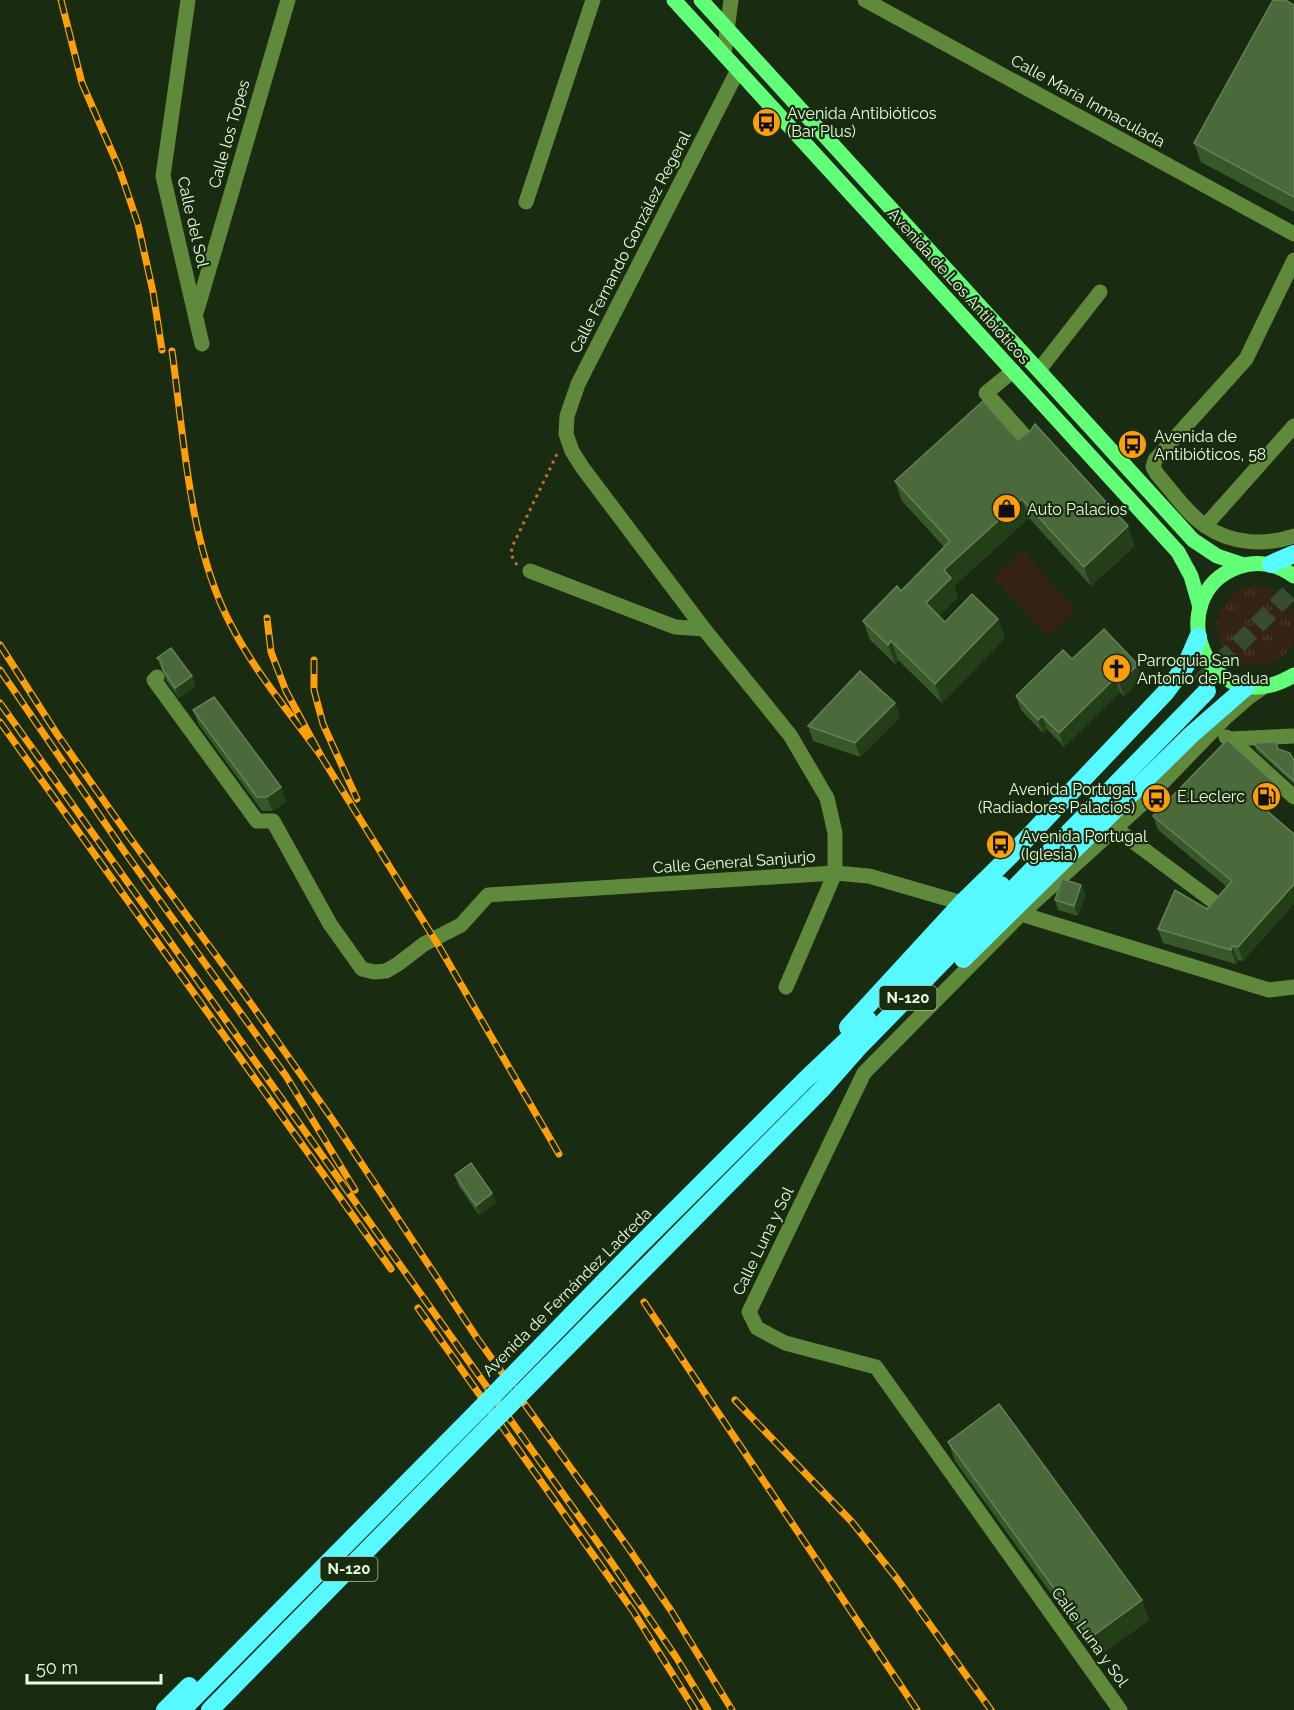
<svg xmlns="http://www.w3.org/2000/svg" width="1294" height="1710" viewBox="0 0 1294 1710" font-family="Raleway,sans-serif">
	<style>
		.grass { fill: url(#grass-tufts) }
		.garden { fill: #352414 }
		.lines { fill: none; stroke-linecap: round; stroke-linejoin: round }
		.highway-tunnel { stroke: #384b2f; stroke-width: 18; stroke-dasharray: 18 9; stroke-linecap: butt }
		.path { stroke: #be702f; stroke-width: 3; stroke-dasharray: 3 4.5; stroke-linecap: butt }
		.minor { stroke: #5f8a3b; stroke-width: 15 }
		.major { stroke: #62ff78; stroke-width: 15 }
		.highway { stroke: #56f9ff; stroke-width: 18 }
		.rail-casing { stroke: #ff9f07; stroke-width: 7 }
		.rail { stroke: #192b11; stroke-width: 4.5; stroke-dasharray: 14; stroke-linecap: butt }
		.highway-bridge { stroke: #56f9ff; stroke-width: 18 }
		.wall { fill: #375929 }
		.shaded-wall { fill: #233f18 }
		.building { fill: #4a6a3c; stroke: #638255; stroke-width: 1.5 }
		.labels { text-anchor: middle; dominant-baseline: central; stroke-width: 4.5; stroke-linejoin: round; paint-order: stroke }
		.shield { fill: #192b11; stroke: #aabf9e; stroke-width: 1.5 }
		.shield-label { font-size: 15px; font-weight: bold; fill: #e8ffdb }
		.street-label { font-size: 16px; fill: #e8ffdb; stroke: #192b11 }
		.poi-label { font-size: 16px; fill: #e8ffdb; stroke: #192b11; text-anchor: start }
	</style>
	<defs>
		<pattern id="grass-tufts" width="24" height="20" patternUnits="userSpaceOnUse" patternTransform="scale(1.5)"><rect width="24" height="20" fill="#352414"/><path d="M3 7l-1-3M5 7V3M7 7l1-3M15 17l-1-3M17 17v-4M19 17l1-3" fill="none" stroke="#483a2a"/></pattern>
	</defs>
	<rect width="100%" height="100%" fill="#192b11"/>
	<circle class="grass" cx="1257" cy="626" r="40"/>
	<path class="garden" d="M1023 550 1076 611 1047 637 993 577Z"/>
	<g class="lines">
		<path class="highway-tunnel" d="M1200 683 1294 588"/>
		<path class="path" d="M517 565 511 555 512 547 557 454"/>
		<g class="minor">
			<path d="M188 0 163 176 202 344"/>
			<path d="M865 0 1294 234"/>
			<path d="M724 54 731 0"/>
			<path d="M738 70 578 384 567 416 566 434 572 451 582 467 704 629 790 735 827 798 835 833V873L786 987"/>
			<path d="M526 202 593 0"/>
			<path d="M1294 260 1246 359 1155 460 1153 467 1157 474C1172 491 1186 512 1204 525 1230 544 1265 546 1294 536"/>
			<path d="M197 310 288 0"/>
			<path d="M1039 370 1100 292"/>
			<path d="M1013 371 986 393 1031 443"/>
			<path d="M1205 526 1294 426"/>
			<path d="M530 571 675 627 704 629"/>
			<path d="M157 677 154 680 257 821H273L330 924 362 969 374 972 386 971 398 964 424 944 461 925 488 895 835 873 869 876 962 903"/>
			<path d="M1226 737 1230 739 1294 736"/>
			<path d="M1230 739 1294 797"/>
			<path d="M1115 828 1217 904"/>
			<path d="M1021 914 1269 990 1294 987"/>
			<path d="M1120 1710 876 1367 785 1343 757 1328 749 1312 864 1073 1021 914 1142 804 1226 717 1249 697 1262 688"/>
		</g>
		<g class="major">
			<path d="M674 0 1178 552 1191 576 1200 607"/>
			<path d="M701 0 1193 540 1217 556 1244 565"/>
			<path d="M1294 576C1277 564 1257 560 1238 567 1159 596 1207 727 1294 675"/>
		</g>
		<g class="highway">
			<path d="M1271 564 1294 554"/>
			<path d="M963 959 1191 735 1246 687"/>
			<path d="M890 999 1001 885"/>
			<path d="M848 1027 962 903 1011 855 1165 693 1186 665 1198 637"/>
			<path d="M632 1253 804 1081 868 1020"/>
			<path d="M644 1269 821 1090 858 1048 1207 691"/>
			<path d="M165 1710 189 1686"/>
			<path d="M182 1710 478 1411"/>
			<path d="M210 1710 488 1427"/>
		</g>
		<defs>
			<g id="rail">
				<path d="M61 0 82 83 119 168 138 224 153 292 162 350"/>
				<path d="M172 351C184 438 189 546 231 625 255 672 290 713 321 756L286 691 271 652 267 618"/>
				<path d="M0 645 57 734 130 838 240 988 332 1119 477 1338 627 1546 672 1612 732 1710"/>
				<path d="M314 660V690L323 724 357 799"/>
				<path d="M0 670 124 851 286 1076 355 1190"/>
				<path d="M0 703 603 1550 676 1657 708 1710"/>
				<path d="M0 722 391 1269"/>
				<path d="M321 756 440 948 559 1154"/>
				<path d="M644 1302 917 1710"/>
				<path d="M418 1308 633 1611 695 1710"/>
				<path d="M735 1400 852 1522 898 1580 991 1710"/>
			</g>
		</defs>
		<use href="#rail" class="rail-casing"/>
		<use href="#rail" class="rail"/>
		<g class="highway-bridge">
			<path d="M478 1411 632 1253"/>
			<path d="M488 1427 644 1269"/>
		</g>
	</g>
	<g class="wall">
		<path d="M1294 5V212L1201 162 1194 143Z"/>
		<path d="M1018 440 1135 546 1091 586 1029 518 954 586 958 597 939 616 945 622 998 619 1005 638 942 703 898 660 895 664 870 640 863 621 901 591 944 547 902 501 895 481Z"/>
		<path d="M157 658 196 686 179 698 166 680Z"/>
		<path d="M1072 659 1143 678 1124 696 1120 692 1064 747 1047 729 1043 733 1021 710 1016 696Z"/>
		<path d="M193 710 281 787 286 802 272 811H262L199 725Z"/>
		<path d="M900 717 860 757 813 741 808 726Z"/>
		<path d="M1255 745 1279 750 1294 761V784L1256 750Z"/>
		<path d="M1276 784 1281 798 1269 812 1294 834V904L1243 961 1238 960 1236 964 1163 943 1158 929 1207 909 1227 887 1158 830 1153 816Z"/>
		<path d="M1081 885 1085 895 1078 916 1058 910 1055 900Z"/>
		<path d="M455 1175 496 1203 479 1215 458 1185Z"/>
		<path d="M948 1442 1142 1600 1149 1620 1097 1657 955 1461Z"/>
	</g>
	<g class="shaded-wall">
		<path d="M1022 499 1029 518 954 586 958 597 933 623 926 603 944 570Z"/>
		<path d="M1128 526 1135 546 1091 586 1084 567Z"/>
		<path d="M998 619 1005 638 942 703 935 684Z"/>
		<path d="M891 641 898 660 895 664 888 645Z"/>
		<path d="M1138 665 1143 678 1124 696 1119 682Z"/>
		<path d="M192 676 196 686 179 698 175 688Z"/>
		<path d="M1115 678 1120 692 1064 747 1059 733Z"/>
		<path d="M895 703 900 717 860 757 855 743Z"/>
		<path d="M1042 716 1047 729 1043 733 1038 720Z"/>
		<path d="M1276 784 1281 798 1264 818 1259 804Z"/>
		<path d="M281 787 286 802 272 811 267 797Z"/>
		<path d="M1294 884V904L1243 961 1238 947Z"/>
		<path d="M1081 885 1085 895 1078 916 1074 906Z"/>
		<path d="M1232 946 1238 960 1236 964 1231 950Z"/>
		<path d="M492 1193 496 1203 479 1215 476 1206Z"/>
		<path d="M1142 1600 1149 1620 1097 1657 1090 1638Z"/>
	</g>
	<g class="building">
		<path d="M1273 0H1285L1294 5V197L1194 143Z"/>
		<path d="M983 401 1018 440 1031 430 1035 424 1128 526 1084 567 1022 499 944 570 951 578 926 603 945 622 972 594 998 619 935 684 891 641 888 645 863 621 897 586 901 591 950 541 895 481Z"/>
		<path d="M1104 629 1138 665 1119 682 1115 678 1059 733 1042 716 1038 720 1016 696 1063 650 1072 659Z"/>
		<path d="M171 648 192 676 175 688 163 670 161 661 157 658Z"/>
		<path d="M860 671 895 703 855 743 808 726Z"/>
		<path d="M214 697 281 787 267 797H257L193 710Z"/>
		<path d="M1227 740 1276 784 1259 804 1294 834V884L1238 947 1232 946 1231 950 1158 929 1175 890 1207 909 1232 881 1153 816Z"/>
		<path d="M1276 742 1278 749 1290 753 1294 761V781L1255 745V743Z"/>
		<path d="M1062 879 1081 885 1074 906 1055 900Z"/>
		<path d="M471 1163 492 1193 476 1206 455 1175Z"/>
		<path d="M999 1404 1142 1600 1090 1638 948 1442Z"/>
	</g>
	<defs>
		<symbol id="bus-disc" viewBox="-11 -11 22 22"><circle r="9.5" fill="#ff9f07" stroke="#192b11"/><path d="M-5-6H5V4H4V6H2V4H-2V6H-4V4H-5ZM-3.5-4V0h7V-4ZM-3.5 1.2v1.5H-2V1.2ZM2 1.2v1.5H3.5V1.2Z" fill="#111"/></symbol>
		<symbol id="shop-disc" viewBox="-11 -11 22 22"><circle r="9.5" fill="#ff9f07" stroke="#192b11"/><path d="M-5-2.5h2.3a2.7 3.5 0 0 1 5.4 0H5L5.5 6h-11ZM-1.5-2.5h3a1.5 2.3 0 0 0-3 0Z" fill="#111"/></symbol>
		<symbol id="church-disc" viewBox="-11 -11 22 22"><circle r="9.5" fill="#ff9f07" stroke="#192b11"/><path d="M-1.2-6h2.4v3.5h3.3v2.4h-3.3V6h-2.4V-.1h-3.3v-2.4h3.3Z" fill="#111"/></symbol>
		<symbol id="fuel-disc" viewBox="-11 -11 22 22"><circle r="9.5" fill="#ff9f07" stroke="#192b11"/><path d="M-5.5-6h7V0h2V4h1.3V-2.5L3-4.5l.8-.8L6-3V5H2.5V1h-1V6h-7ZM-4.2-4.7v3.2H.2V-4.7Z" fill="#111"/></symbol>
	</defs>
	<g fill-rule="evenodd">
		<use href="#bus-disc" x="750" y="106" width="33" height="33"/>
		<use href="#bus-disc" x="1116" y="428" width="33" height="33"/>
		<use href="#shop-disc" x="990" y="492" width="33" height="33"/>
		<use href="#church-disc" x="1100" y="652" width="33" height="33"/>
		<use href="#fuel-disc" x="1250" y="780" width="33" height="33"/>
		<use href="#bus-disc" x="1140" y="782" width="33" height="33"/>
		<use href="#bus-disc" x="984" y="828" width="33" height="33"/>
	</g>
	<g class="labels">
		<g class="shield">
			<rect x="879.5" y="986" width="57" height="24" rx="4.5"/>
			<rect x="320.5" y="1557" width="57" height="24" rx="4.5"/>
		</g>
		<g class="shield-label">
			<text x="908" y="998">N-120</text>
			<text x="349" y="1569">N-120</text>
		</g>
		<g class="street-label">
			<text transform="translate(1088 101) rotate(29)">Calle María Inmaculada</text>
			<text transform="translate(229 134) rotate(-74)">Calle los Topes</text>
			<text transform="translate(193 222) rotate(77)">Calle del Sol</text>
			<text transform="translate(630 242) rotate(-63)">Calle Fernando González Regeral</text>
			<text transform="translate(959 286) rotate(48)">Avenida de Los Antibióticos</text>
			<text transform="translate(734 862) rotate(-4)">Calle General Sanjurjo</text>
			<text transform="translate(763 1241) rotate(-64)">Calle Luna y Sol</text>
			<text transform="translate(567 1292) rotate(-45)">Avenida de Fernández Ladreda</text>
			<text transform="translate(1090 1637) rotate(54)">Calle Luna y Sol</text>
		</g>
		<g class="poi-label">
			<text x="787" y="113">Avenida Antibióticos<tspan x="787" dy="18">(Bar Plus)</tspan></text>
			<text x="1154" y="436">Avenida de<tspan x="1154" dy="18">Antibióticos, 58</tspan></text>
			<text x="1027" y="509">Auto Palacios</text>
			<text x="1137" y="660">Parroquia San<tspan x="1137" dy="18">Antonio de Padua</tspan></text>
			<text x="1135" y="789" text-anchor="end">Avenida Portugal<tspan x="1135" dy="18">(Radiadores Palacios)</tspan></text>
			<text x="1245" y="796" text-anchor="end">E.Leclerc</text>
			<text x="1021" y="836">Avenida Portugal<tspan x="1021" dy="18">(Iglesia)</tspan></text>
		</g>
	</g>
	<path d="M27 1674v9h134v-9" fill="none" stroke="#e8ffdb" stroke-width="3"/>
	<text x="36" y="1674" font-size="18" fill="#e8ffdb" stroke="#192b11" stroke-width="4.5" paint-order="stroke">50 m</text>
</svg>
